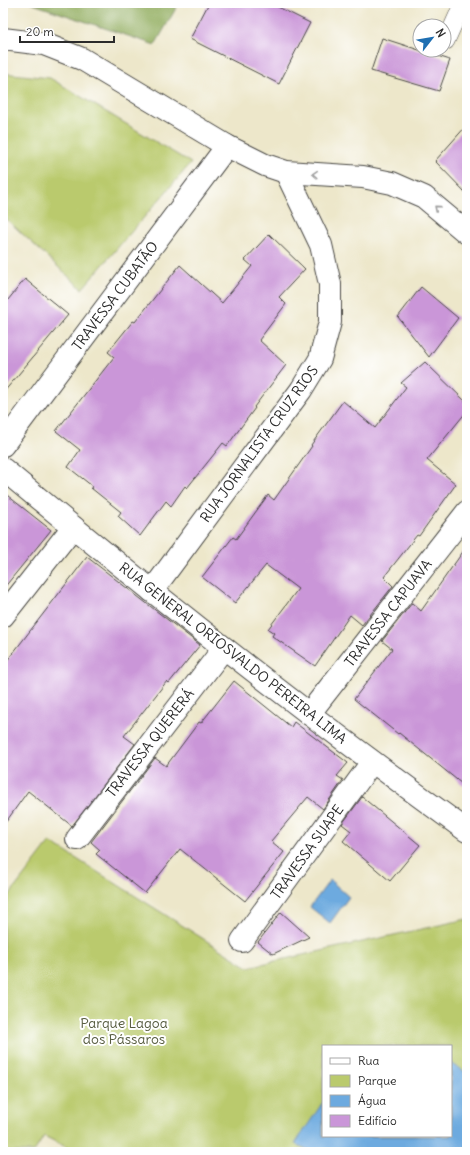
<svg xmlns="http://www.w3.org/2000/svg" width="470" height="1155" viewBox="0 0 470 1155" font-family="Delius,sans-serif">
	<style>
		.green { fill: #baca6d; stroke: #727a4c; fill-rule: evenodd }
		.forest { fill: #93ae60; stroke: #5f6c46 }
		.water { fill: #6daadf; stroke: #4c6a85 }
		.building { fill: #ca96d8 }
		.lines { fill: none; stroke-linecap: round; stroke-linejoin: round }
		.service-casing { stroke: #484743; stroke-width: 18 }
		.minor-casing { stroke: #484743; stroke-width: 24 }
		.tertiary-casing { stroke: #484743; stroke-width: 24 }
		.service { stroke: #fff; stroke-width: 17 }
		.minor { stroke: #fff; stroke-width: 22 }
		.tertiary { stroke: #fff; stroke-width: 22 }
		.oneway { stroke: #a0a0a0 }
		.labels { text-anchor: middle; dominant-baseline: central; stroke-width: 4; stroke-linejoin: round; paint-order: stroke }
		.street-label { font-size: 14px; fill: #2b2b2b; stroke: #fff }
		.park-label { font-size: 14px; fill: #565b3f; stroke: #fff }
	</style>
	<rect width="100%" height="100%" fill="#fff"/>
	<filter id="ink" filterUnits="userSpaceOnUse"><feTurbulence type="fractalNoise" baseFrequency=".025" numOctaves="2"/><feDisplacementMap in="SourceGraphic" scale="8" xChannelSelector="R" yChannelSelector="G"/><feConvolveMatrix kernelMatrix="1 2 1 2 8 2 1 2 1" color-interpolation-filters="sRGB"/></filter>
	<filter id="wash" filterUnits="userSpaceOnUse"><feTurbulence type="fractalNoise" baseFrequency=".012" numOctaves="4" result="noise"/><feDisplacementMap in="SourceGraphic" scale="16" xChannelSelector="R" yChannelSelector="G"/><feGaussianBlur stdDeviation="0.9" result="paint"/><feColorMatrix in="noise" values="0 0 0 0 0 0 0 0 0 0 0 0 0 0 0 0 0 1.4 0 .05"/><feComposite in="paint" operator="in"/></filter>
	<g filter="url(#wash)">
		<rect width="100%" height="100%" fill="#ede7ca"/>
		<g class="green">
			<path d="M3 73 50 78 191 163 82 289 3 216Z"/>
			<path d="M50 842 248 967 467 919V1152H76L44 1136 34 1152H3V903ZM323 1046H451V1136H323Z"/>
		</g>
		<path class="forest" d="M30 3H179L155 45Z"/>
		<g class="water">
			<path d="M330 880 349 897 330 923 310 907Z"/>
			<path d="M451 1063 467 1073V1152H314L295 1144 323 1102V1136H451Z"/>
		</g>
		<g id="blocks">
			<g class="building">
				<path d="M209 3H270L310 23 279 84 190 39Z"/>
				<path d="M382 38 450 60 439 91 371 71Z"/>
				<path d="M467 125V194L435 161Z"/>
				<path d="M269 234 305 269 279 297 286 304 259 340 286 365 254 407 255 408 227 446 223 443 187 488 185 486 171 506 166 501 140 536 118 516 121 512 91 488 92 486 68 467 80 450 56 431 114 357 108 352 133 321 135 322 180 265 222 303 252 266 245 260Z"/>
				<path d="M25 279 68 315 3 393V306Z"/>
				<path d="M421 287 458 318 429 357 398 317Z"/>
				<path d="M425 362 467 403V411L427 460 456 484 419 536 417 535 384 577 393 586 362 625 350 615 315 666 272 636 274 633 268 629 298 589 266 565 235 603 202 577 233 537 236 539 268 495 274 500 312 446 311 445 343 401 375 428 406 387 401 383Z"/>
				<path d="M3 492 51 530 3 589Z"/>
				<path d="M467 546V788L399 733 398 734 354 699 392 649 382 641 412 603 421 611Z"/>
				<path d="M87 557 200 645 169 683 167 681 124 736 135 744 72 826 28 791 3 826V666Z"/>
				<path d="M234 681 291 727 294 722 348 763 337 776 343 780 323 809 308 797 271 841 284 852 245 901 180 849 145 893 96 854 100 850 91 842 155 758 166 766 199 722 201 723Z"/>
				<path d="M362 797 420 845 390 881 343 841 351 831 342 824Z"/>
				<path d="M281 912 309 937 273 954 258 942Z"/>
			</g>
		</g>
	</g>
	<g filter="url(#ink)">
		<use href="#blocks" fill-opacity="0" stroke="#484743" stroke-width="1"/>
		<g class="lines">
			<defs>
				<path id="service" d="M446 41 463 3"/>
				<g id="minor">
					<path d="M3 445 227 146"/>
					<path d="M3 469C154 595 308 716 467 831"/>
					<path d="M152 591 301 390 320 359 330 322V284L321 245 286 172"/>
					<path d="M3 616 73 527"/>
					<path d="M309 714 467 512"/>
					<path d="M77 839 224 648"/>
					<path d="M242 941 372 762"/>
				</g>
				<path id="tertiary" d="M3 39 44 44 82 59 227 146 265 165 286 172 363 177 392 183 424 197 467 233"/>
			</defs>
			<use href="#service" class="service-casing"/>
			<use href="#minor" class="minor-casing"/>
			<use href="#tertiary" class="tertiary-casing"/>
			<use href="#service" class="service"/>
			<use href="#minor" class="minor"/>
			<use href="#tertiary" class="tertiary"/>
		</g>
		<defs><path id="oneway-chevron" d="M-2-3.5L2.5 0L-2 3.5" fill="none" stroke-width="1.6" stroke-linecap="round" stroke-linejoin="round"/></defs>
		<g class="oneway">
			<use href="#oneway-chevron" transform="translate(315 174) rotate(-176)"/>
			<use href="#oneway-chevron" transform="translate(437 208) rotate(-140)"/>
		</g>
	</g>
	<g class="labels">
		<g class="street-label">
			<text transform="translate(115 296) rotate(-53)">TRAVESSA CUBATÃO</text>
			<text transform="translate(259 444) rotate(-54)">RUA JORNALISTA CRUZ RIOS</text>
			<text transform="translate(388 613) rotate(-52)">TRAVESSA CAPUAVA</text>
			<text transform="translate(233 653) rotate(38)">RUA GENERAL ORIOSVALDO PEREIRA LIMA</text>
			<text transform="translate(150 743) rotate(-52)">TRAVESSA QUERERÁ</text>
			<text transform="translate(307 852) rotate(-54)">TRAVESSA SUAPE</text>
		</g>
		<g class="park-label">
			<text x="124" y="1023">Parque Lagoa<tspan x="124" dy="16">dos Pássaros</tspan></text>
		</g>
	</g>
	<rect width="470" height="1155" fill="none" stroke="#fff" stroke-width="16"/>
	<rect x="322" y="1045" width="130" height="92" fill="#ffffff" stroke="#aaaaaa"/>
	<rect x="330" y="1058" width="20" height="6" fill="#ffffff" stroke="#aaaaaa"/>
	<text x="358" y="1065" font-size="12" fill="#2b2b2b">Rua</text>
	<rect x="330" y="1075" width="20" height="12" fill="#baca6d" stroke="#aaaaaa"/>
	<text x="358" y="1085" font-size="12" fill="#2b2b2b">Parque</text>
	<rect x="330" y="1095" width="20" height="12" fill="#6daadf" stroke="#aaaaaa"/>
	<text x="358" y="1105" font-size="12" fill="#2b2b2b">Água</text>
	<rect x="330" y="1115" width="20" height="12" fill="#ca96d8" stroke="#aaaaaa"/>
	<text x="358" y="1125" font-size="12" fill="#2b2b2b">Edifício</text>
	<g transform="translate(432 38) rotate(59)"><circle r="19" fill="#ffffff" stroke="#aaaaaa"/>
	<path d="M0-3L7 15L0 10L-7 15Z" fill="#1f6fb2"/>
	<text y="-6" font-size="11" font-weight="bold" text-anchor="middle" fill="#2b2b2b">N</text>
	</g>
	<path d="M20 36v6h94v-6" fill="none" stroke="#2b2b2b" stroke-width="2"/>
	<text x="26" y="36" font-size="12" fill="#2b2b2b" stroke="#ffffff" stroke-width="3" paint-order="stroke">20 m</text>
</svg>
